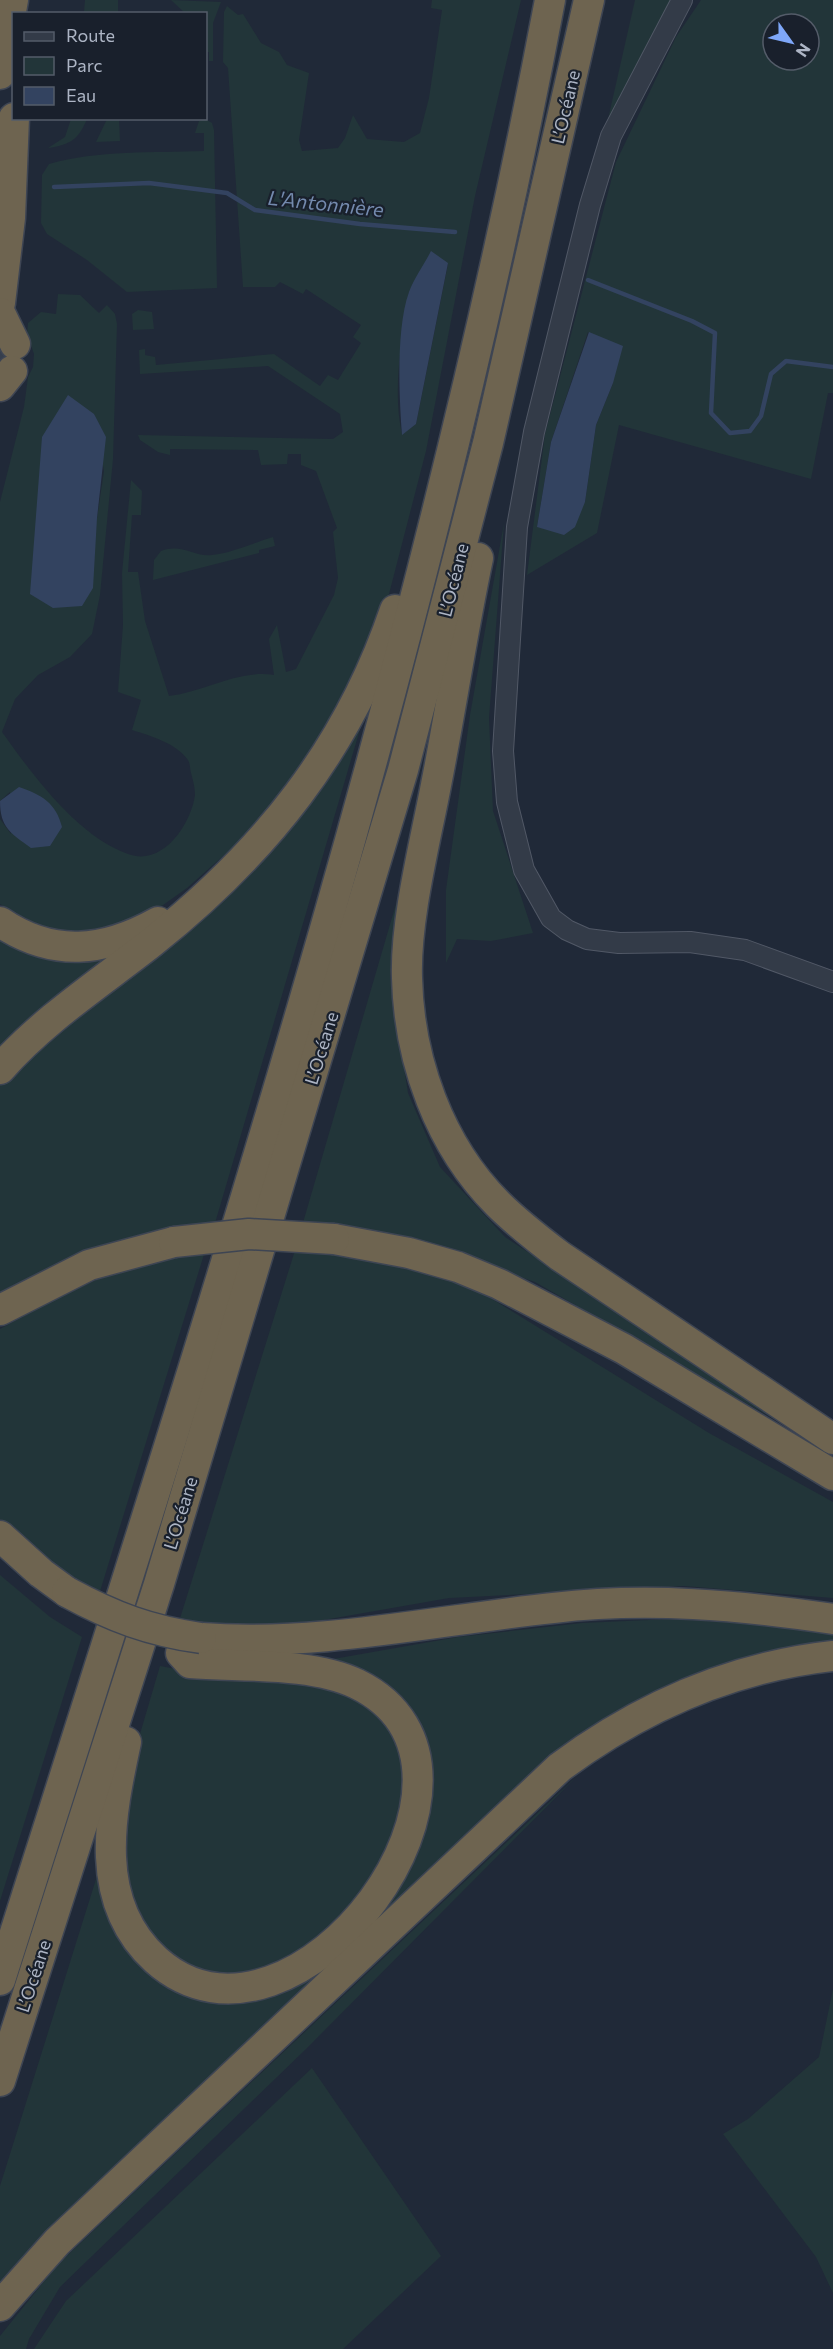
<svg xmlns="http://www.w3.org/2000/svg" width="833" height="2349" viewBox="0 0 833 2349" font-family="Commissioner,sans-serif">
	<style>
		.green { fill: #223539; fill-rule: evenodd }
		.water { fill: #334360 }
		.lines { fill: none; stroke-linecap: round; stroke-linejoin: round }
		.stream { stroke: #334360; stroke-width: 4.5 }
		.highway-tunnel { stroke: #353e4d; stroke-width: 30; stroke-dasharray: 30 15; stroke-linecap: butt }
		.minor-casing { stroke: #515866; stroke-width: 22 }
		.highway-casing { stroke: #3e4553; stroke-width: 33 }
		.minor { stroke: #333b48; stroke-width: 20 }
		.highway { stroke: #6e6450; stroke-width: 30 }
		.highway-bridge-casing { stroke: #3e4553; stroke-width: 33; stroke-linecap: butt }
		.highway-bridge { stroke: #6e6450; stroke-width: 30 }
		.labels { text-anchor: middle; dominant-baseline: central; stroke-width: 4.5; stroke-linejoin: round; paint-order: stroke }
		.street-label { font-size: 18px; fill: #adb5c5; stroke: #19202c }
		.water-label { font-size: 20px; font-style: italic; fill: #748aae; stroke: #19202c }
	</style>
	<rect width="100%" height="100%" fill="#202938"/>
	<g class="green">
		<path d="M85 0H118V13L84 12Z"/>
		<path d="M171 0 221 2 213 23V61H209V52H206V14L185 13Z"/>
		<path d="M432 0H521L475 196 426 451 389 594 370 650 345 703 286 792 239 842 187 888 149 915 107 932 47 930 0 904V819L11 834 10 792 0 801V502L24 407 28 377 33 367 34 354 27 334 28 323 41 312 56 314 58 294 80 295 99 313 107 305 115 314 117 324 113 459 100 595 92 634 70 657 38 675 15 699 2 732C32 774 77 836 128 854 163 867 191 824 195 795 195 788 193 780 191 773 190 769 190 763 188 760 176 743 151 736 132 730L141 700 118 692 123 625 122 573 131 480 142 491 141 515H132L128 572H138L145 621 169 696C204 692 239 669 274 675L269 639 277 625 286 672 296 669 334 595 338 578 333 532 337 528 316 471 301 465V454H288L287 464 261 465 258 450 170 449V455L158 452 140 440 138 435 333 439 343 432 340 414 268 366 140 374 139 350 145 349V355L155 357 156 365 274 354 320 386 328 375 338 380 361 343 353 337 361 325 306 289 303 294 280 282 275 287H243L228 68 223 62 224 12 227 6 238 15 243 14 261 43 279 52 287 65 309 73 299 140 302 151 338 148 345 138 353 115 367 139 404 142 420 133 429 98 442 10 431 8ZM448 264 416 424 402 434C392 390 402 338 409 293ZM94 414 104 471 97 518Z"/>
		<path d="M635 0H672L606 128Z"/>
		<path d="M701 0H833V393H828L811 479 619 425 597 533 527 575 545 434 616 162 676 37ZM773 24H809V60H773ZM588 332 613 383 596 425 585 502 537 527 551 442Z"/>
		<path d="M71 119H87C79 139 70 145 48 148L65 137Z"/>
		<path d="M107 119H119L120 141 96 142Z"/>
		<path d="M205 119 212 123 214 130 217 288 127 292 87 260 47 234 41 223 42 175 49 164C98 150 153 153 204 151V133H195L199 121Z"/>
		<path d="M138 310 152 312 154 329 133 330 132 314Z"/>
		<path d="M504 523 489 718 493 811 533 933 491 941 457 939 446 963V890L470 715Z"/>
		<path d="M273 537 275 546 259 550V553L153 580 154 560 161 551C182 543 193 557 212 555 232 553 253 543 273 537Z"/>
		<path d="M363 719 213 1230 0 1300V1077L98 990Z"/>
		<path d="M410 856 390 976 408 1093 440 1167 505 1237 823 1447 535 1282 455 1255 302 1226Z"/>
		<path d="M0 930 140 940 0 1054Z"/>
		<path d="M297 1244 403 1263 476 1289 709 1433 833 1502V1598L684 1586 449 1598 301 1624 177 1628Z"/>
		<path d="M206 1248 97 1601 0 1527V1329C65 1294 132 1256 206 1248Z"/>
		<path d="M0 1575 50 1617 82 1637 0 1901Z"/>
		<path d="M670 1619 777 1625 833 1632V1646L660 1692 0 2291V2186L97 1876 108 1910 201 1998 236 2002 262 1996 318 1967 429 1797 425 1745 410 1710 374 1679 322 1661 458 1637 582 1623Z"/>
		<path d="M160 1666 192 1672 296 1680 357 1698 393 1727 407 1768 394 1844 369 1884 311 1949 243 1975 204 1973 172 1959 137 1917 121 1847 135 1751Z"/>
		<path d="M577 1776 306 2049 60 2287 29 2339 26 2349H0V2336L58 2264Z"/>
		<path d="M833 1989V2293L816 2257 723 2134 748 2119 819 2057Z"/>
		<path d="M312 2068 441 2256 343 2349H34L66 2301Z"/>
	</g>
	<g class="water">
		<path d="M431 251 448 263 416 424 402 435C399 396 396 328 409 292 414 278 424 265 431 251Z"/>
		<path d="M589 332 623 346 613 383 596 425 585 502 575 527 564 535 537 527 551 442Z"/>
		<path d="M68 395 94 414 106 437 97 518 93 588 82 606 53 608 30 594 42 437Z"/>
		<path d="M19 787C42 795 56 803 62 827L50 846 31 848C11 833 0 828 0 801Z"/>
	</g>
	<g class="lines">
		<g class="stream">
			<path d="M54 187 149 183 227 193 255 210 360 224 455 232"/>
			<path d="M588 280 692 321 715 333 711 413 730 433 750 431 761 416 771 374 786 361 833 367"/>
		</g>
		<path class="highway-tunnel" d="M0 370 3 343"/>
		<defs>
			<path id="minor" d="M682 0 611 136 590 205 534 432 517 527 503 751 507 802 524 870 551 918 567 930 587 939 619 943 690 942 745 950 833 982"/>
			<g id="highway">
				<path d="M0 74 13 0"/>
				<path d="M0 303 10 218 14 118"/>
				<path d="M0 313 15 344"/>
				<path d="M0 386 12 371"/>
				<path d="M478 558C462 633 451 709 436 785 425 843 405 920 407 978 409 1060 439 1145 498 1204 517 1223 539 1240 560 1256L833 1439"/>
				<path d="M0 922C53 958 104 952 158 922"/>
				<path d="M0 1069C43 1020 100 983 151 943 265 852 348 749 395 610"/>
				<path d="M334 1239 409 1253 458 1267 499 1284 624 1349 833 1475"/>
				<path d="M0 1310 89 1265 174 1242"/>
				<path d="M0 1536 41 1573 67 1592"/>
				<path d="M201 1638C318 1647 437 1620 553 1608 647 1597 739 1605 833 1619"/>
				<path d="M126 1742C110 1816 92 1902 156 1960 295 2084 529 1768 357 1684 312 1662 240 1667 190 1663L181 1653"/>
				<path d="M0 1980C207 1327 423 675 550 0"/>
				<path d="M0 2081 159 1584 403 770 488 443 589 0"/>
				<path d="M0 2306 57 2242 560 1767C641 1707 732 1667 833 1656"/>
			</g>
		</defs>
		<use href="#minor" class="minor-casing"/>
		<use href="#highway" class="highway-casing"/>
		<use href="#minor" class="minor"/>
		<use href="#highway" class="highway"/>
		<defs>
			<g id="highway-bridge">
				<path d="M174 1242 249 1234 334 1239"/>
				<path d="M67 1592C113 1617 150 1631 201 1638"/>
			</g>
		</defs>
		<use href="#highway-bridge" class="highway-bridge-casing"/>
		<use href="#highway-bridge" class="highway-bridge"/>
	</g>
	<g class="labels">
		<g class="street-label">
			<text transform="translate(565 107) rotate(-77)">L’Océane</text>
			<text transform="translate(453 580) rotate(-76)">L’Océane</text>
			<text transform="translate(321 1048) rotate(-73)">L’Océane</text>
			<text transform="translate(180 1513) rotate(-73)">L’Océane</text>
			<text transform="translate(33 1976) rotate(-72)">L’Océane</text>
		</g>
		<g class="water-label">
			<text transform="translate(326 203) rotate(6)">L'Antonnière</text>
		</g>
	</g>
	<rect x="12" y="12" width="195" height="108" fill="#19202c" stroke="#545c69" stroke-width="1.5"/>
	<rect x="24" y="32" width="30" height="9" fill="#333b48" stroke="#545c69" stroke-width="1.5"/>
	<text x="66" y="42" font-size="18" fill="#adb5c5">Route</text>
	<rect x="24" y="57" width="30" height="18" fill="#223539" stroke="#545c69" stroke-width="1.5"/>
	<text x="66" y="72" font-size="18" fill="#adb5c5">Parc</text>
	<rect x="24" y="87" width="30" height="18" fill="#334360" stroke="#545c69" stroke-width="1.5"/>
	<text x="66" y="102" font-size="18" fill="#adb5c5">Eau</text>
	<g transform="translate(791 42) rotate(124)"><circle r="28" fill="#19202c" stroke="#545c69" stroke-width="1.5"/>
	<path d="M0-4.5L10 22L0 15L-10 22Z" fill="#7ea7f9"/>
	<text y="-9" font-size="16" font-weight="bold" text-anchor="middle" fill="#adb5c5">N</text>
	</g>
</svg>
